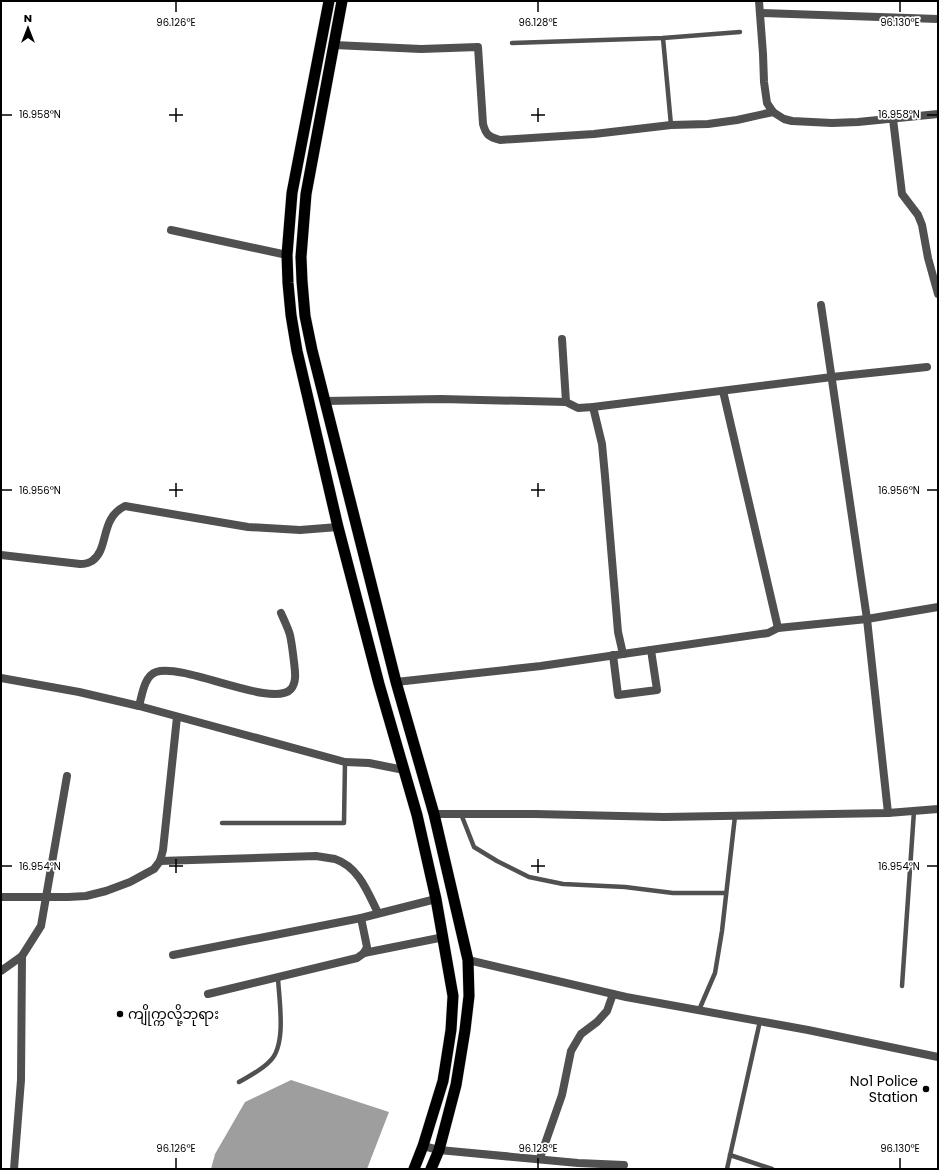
<svg xmlns="http://www.w3.org/2000/svg" width="939" height="1170" viewBox="0 0 939 1170" font-family="Poppins,'Noto Sans Myanmar',sans-serif">
	<style>
		.water { fill: #9e9e9e }
		.lines { fill: none; stroke-linecap: round; stroke-linejoin: round }
		.trunk-casing { stroke: #dbdbdb; stroke-width: 12 }
		.service { stroke: #505050; stroke-width: 4.5 }
		.minor { stroke: #505050; stroke-width: 8 }
		.trunk { stroke: #000; stroke-width: 11 }
		.ticks { fill: none; stroke: #000; stroke-width: 1.5 }
		.poi-dot { fill: #000; stroke: #fff; stroke-width: 1.5 }
		.labels { text-anchor: middle; dominant-baseline: central; stroke-width: 3.5; stroke-linejoin: round; paint-order: stroke }
		.poi-label { font-size: 14px; fill: #000; stroke: #fff; text-anchor: start }
		.ticks-label { font-size: 10px; text-anchor: middle; fill: #000; stroke: #fff; stroke-width: 3.5; stroke-linejoin: round; paint-order: stroke }
	</style>
	<rect width="100%" height="100%" fill="#fff"/>
	<path class="water" d="M291 1080 389 1112 367 1169H211L215 1154 245 1102Z"/>
	<g class="lines">
		<defs>
			<g id="trunk">
				<path d="M329 1 292 193 287 255 288 283 291 315 297 351 338 527 379 684 417 815 436 899 453 996 451 1030 443 1081 423 1146 414 1169"/>
				<path d="M342 1 306 194 301 257 302 281 305 316 312 350 396 682 434 814 468 960 469 996 465 1030 456 1085 439 1150 431 1169"/>
			</g>
		</defs>
		<use href="#trunk" class="trunk-casing"/>
		<g class="service">
			<path d="M663 38 671 125"/>
			<path d="M512 43 663 38 740 32"/>
			<path d="M461 814 474 847 497 861 529 877 563 884 625 887 673 893H726"/>
			<path d="M222 823H344L345 762"/>
			<path d="M902 986 914 811"/>
			<path d="M699 1010 715 973 722 931 735 816"/>
			<path d="M239 1082C249 1076 262 1070 270 1061 287 1045 279 1000 278 978"/>
			<path d="M730 1155 772 1169"/>
			<path d="M727 1169 760 1021"/>
		</g>
		<g class="minor">
			<path d="M759 1 763 54 764 82 767 103 773 112 784 119 792 121 832 123 858 122 938 114"/>
			<path d="M760 13 938 19"/>
			<path d="M334 45 421 49 478 47 483 124C486 135 489 137 500 140L594 134 671 125 708 124 737 120 773 112"/>
			<path d="M893 119 902 194 918 215 922 225 928 258 938 294"/>
			<path d="M171 230 287 255"/>
			<path d="M821 305 867 619 888 813"/>
			<path d="M562 339 566 402 578 408 593 407 832 377 927 367"/>
			<path d="M723 391 778 628"/>
			<path d="M325 401 441 399 566 402"/>
			<path d="M1 555 80 564C84 564 89 563 92 561 110 548 99 519 125 506L248 527 300 530 338 527"/>
			<path d="M623 654 768 633 778 628 867 619 938 607"/>
			<path d="M613 655 618 695 657 690 651 650"/>
			<path d="M1 678 79 692 139 706 345 762 369 763 404 770"/>
			<path d="M396 682 541 666 623 654 618 632 605 476 602 444 593 407"/>
			<path d="M139 706C142 696 144 676 156 672 185 663 273 709 291 689 297 682 295 671 294 662 293 654 292 644 290 635 288 628 284 620 281 613"/>
			<path d="M434 814H535L664 817 888 813 938 809"/>
			<path d="M160 861 316 856C322 857 329 858 335 859 359 867 368 893 378 913"/>
			<path d="M1 897H68L86 896 106 891 130 882 154 869 160 861 163 850 177 717"/>
			<path d="M364 953 444 937"/>
			<path d="M173 955 361 918 436 899"/>
			<path d="M468 960 626 997 808 1030 938 1057"/>
			<path d="M1 971 22 956 41 926 67 776"/>
			<path d="M208 994 357 958 364 953 367 947 361 918"/>
			<path d="M423 1146 439 1150 578 1163 624 1165"/>
			<path d="M540 1158 562 1095 571 1051 581 1034 597 1022 607 1011 613 994"/>
			<path d="M14 1169 21 1080 22 956"/>
		</g>
		<use href="#trunk" class="trunk"/>
	</g>
	<path class="ticks" d="M176 2V12M538 2V12M900 2V12M176 108V122M538 108V122M2 115H12M169 115H183M531 115H545M927 115H937M176 483V497M538 483V497M2 490H12M169 490H183M531 490H545M927 490H937M176 859V873M538 859V873M2 866H12M169 866H183M531 866H545M927 866H937M176 1158V1168M538 1158V1168M900 1158V1168"/>
	<g class="poi-dot">
		<circle cx="120" cy="1014" r="4"/>
		<circle cx="926" cy="1089" r="4"/>
	</g>
	<g class="labels">
		<g class="poi-label">
			<text x="128" y="1014">ကျိုက္ကလို့ဘုရား</text>
			<text x="918" y="1081" text-anchor="end">No1 Police<tspan x="918" dy="16">Station</tspan></text>
		</g>
	</g>
	<g class="ticks-label">
		<text x="176" y="26">96.126°E</text>
		<text x="538" y="26">96.128°E</text>
		<text x="900" y="26">96.130°E</text>
		<text x="40" y="118">16.958°N</text>
		<text x="899" y="118">16.958°N</text>
		<text x="40" y="494">16.956°N</text>
		<text x="899" y="494">16.956°N</text>
		<text x="40" y="870">16.954°N</text>
		<text x="899" y="870">16.954°N</text>
		<text x="176" y="1152">96.126°E</text>
		<text x="538" y="1152">96.128°E</text>
		<text x="900" y="1152">96.130°E</text>
	</g>
	<rect width="939" height="1170" fill="none" stroke="#000000" stroke-width="4"/>
	<g transform="translate(28 28)" stroke="#ffffff" stroke-width="3" paint-order="stroke">
	<path d="M0-3L7 15L0 10L-7 15Z" fill="#000000"/>
	<text y="-6" font-size="11" font-weight="bold" text-anchor="middle" fill="#000000">N</text>
	</g>
</svg>
